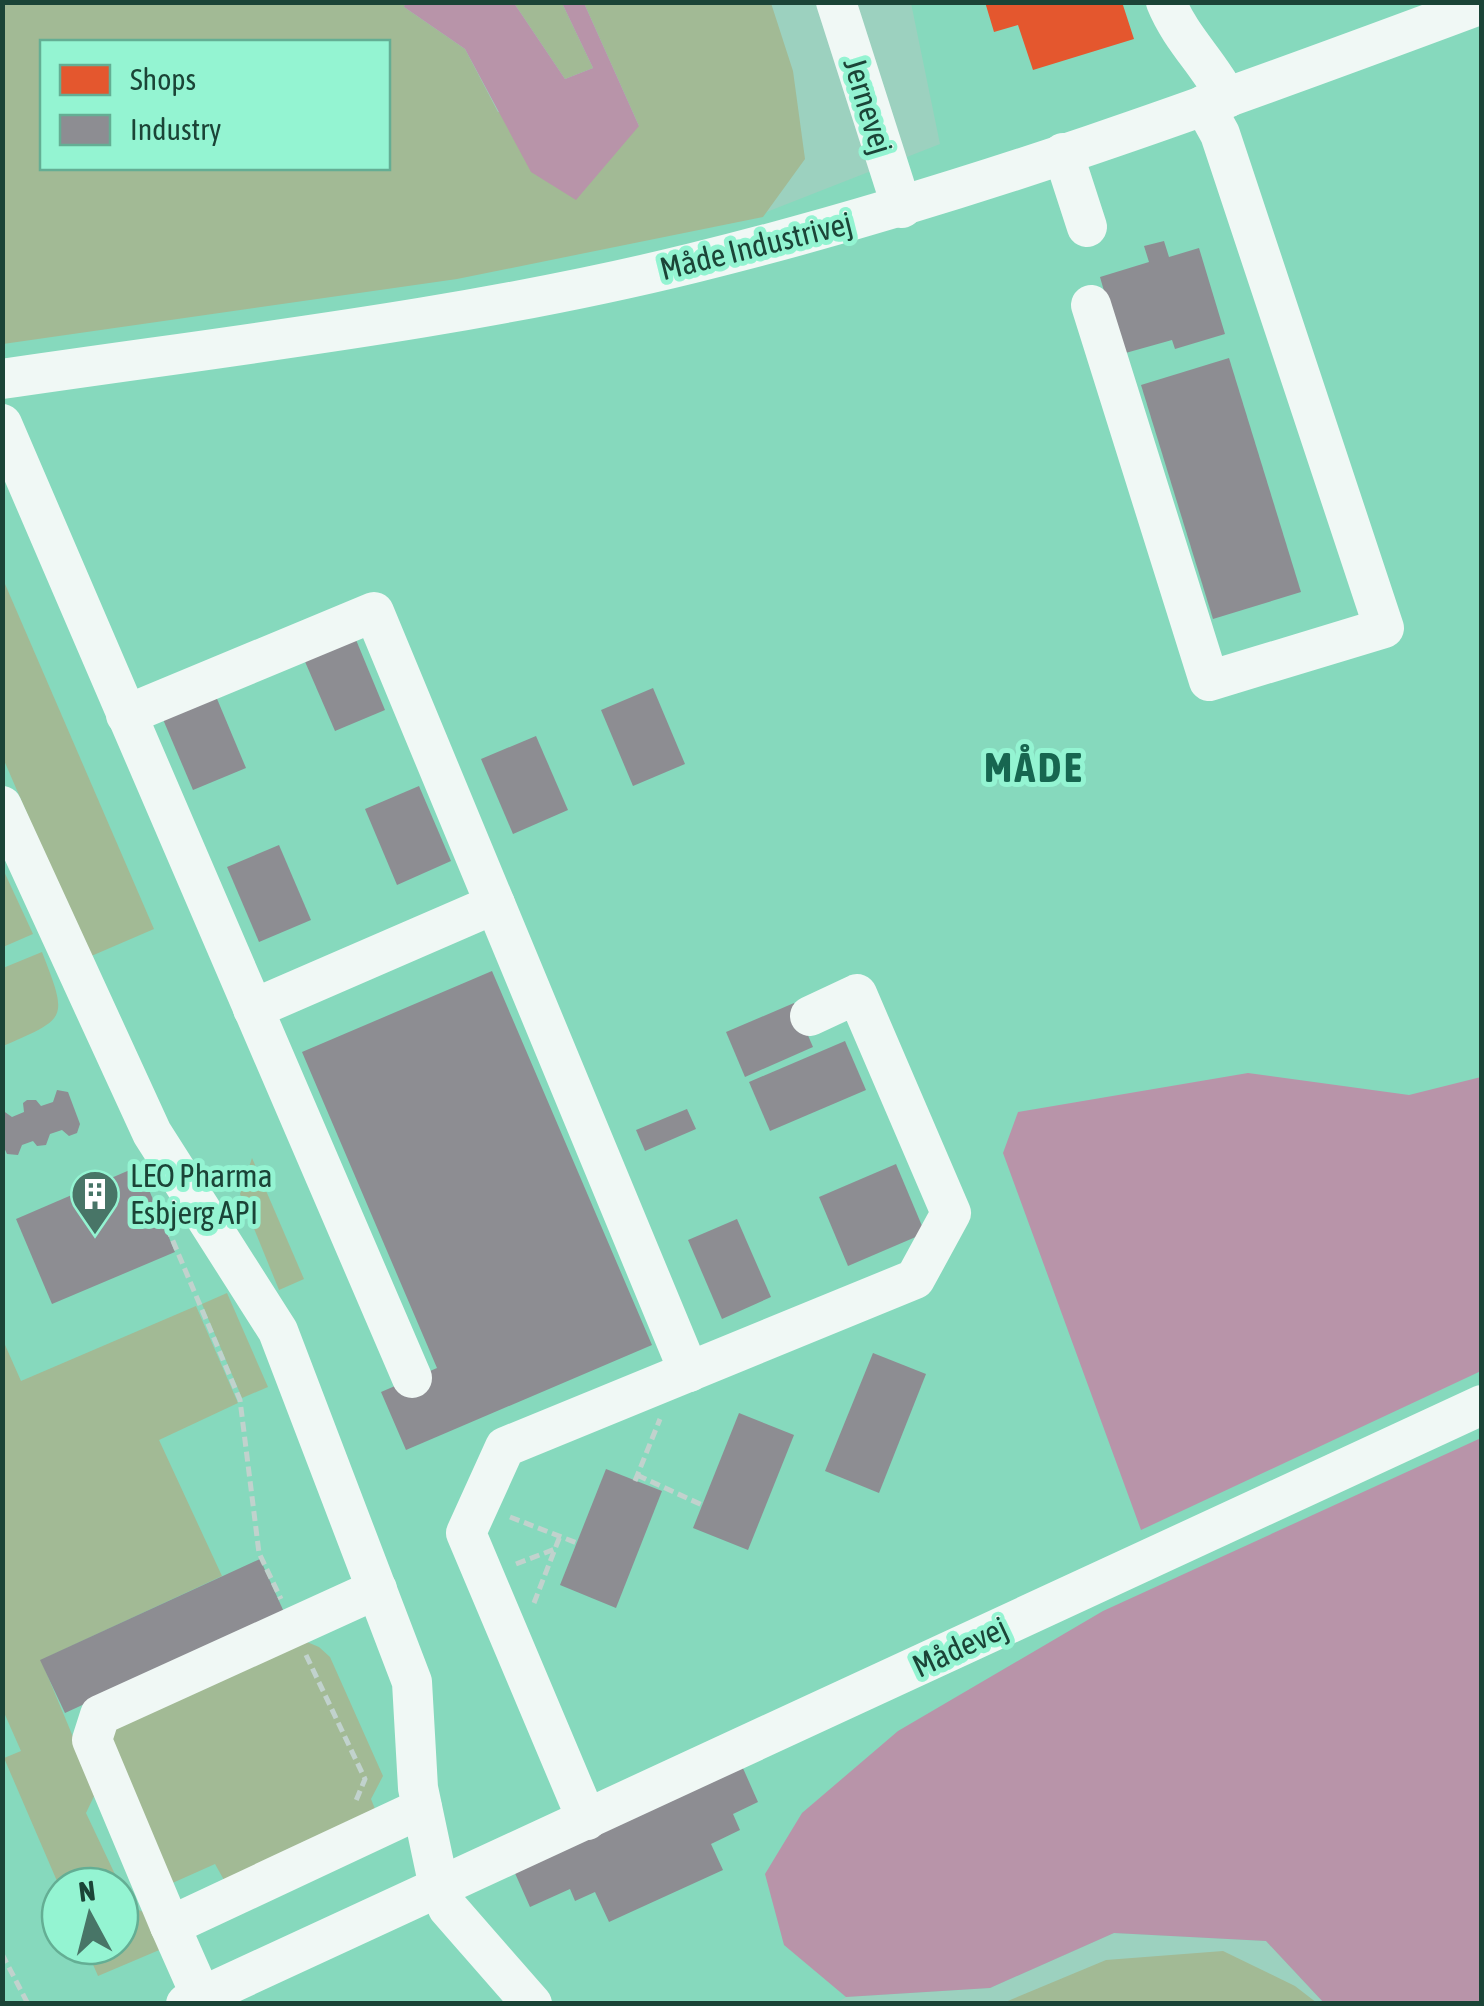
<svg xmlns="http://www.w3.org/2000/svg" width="1484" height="2006" font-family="'Asap Condensed',sans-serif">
<rect width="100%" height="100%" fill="#9cd1bf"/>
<!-- built -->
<path fill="#86d9bd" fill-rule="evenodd" d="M911,3H1481V2003H1324L1266,1941L1114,1933L990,1988L846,1997L837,2003L3,2004V341L754,217L940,144ZM60,1886H120V1946H60Z"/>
<!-- green -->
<g fill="#a2ba95" fill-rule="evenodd">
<path d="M2,3H405L404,7L465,49L498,112L639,126L584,3H771L793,71L805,159L763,217L457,279L3,344ZM42,42H388V168H42Z"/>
<path d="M514,3H562L593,68L565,79Z"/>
<path d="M2,577L154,929L89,957L3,758Z"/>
<path d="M2,867L33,934L3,947H2Z"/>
<path d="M42,952C68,1019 68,1018 3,1046V968Z"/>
<path d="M252,1158L304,1279L279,1290L240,1194Z"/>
<path d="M227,1293L268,1387L242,1398L202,1304Z"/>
<path d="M196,1306L238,1403L159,1440L222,1576L41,1660L96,1792L86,1813L130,1906L150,1915L164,1948L98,1976L85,1946H120V1886L60,1888L4,1758L21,1751L2,1708V1338L21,1381Z"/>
<path d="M307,1642L319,1647L330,1657L383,1776L371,1799L375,1809L224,1880L215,1864L168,1885L112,1738L117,1727Z"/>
<path d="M1223,1951L1295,1986L1317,2003H1003L1106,1960Z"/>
</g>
<!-- water -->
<g fill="#b894a9">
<path d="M405,2L514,3L565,79L593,68L562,3H584L639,126L576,200L531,172L465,49L404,7Z"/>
<path d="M1248,1073L1409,1095L1481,1077V1371L1141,1530L1003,1153L1018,1112Z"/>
<path d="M1481,1438V2003H1324L1266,1941L1114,1933L990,1988L846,1997L784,1945L765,1874L802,1813L898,1731L1103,1611Z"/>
</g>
<!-- shops -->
<path fill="#e4572e" d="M985,2H1122L1134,39L1033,70L1018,25L994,32Z"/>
<!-- industry -->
<g fill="#8d8d92">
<path d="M1164,241L1169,257L1199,248L1225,334L1175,349L1172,340L1122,354L1100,277L1149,262L1144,246Z"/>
<path d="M1229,358L1301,592L1213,619L1141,385Z"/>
<path d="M354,635L385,710L335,731L303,657Z"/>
<path d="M653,688L685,764L633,786L601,710Z"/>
<path d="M215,694L246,768L193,790L162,717Z"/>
<path d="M536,736L568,810L513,834L481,759Z"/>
<path d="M419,786L451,861L397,885L365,809Z"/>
<path d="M279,845L311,920L259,942L227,867Z"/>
<path d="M492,971L652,1345L406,1450L381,1392L437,1368L302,1052Z"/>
<path d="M794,1003L813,1047L745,1077L726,1032Z"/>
<path d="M845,1041L866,1090L770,1131L749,1082Z"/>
<path d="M57,1090L68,1092L80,1124L77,1133L69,1136L62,1130L50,1134L46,1145L37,1146L33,1141L22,1145L18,1155L7,1154L2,1143V1110L12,1117L24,1112L23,1103L27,1100H36L41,1106L53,1102Z"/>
<path d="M687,1109L696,1129L645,1151L636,1130Z"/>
<path d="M896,1164L925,1233L848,1266L819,1197Z"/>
<path d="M139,1166L175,1252L52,1304L16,1219Z"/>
<path d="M737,1219L771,1297L722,1319L688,1240Z"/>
<path d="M873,1353L926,1374L879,1493L825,1471Z"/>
<path d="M739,1413L794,1435L748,1550L693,1528Z"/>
<path d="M606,1469L662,1491L616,1608L560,1585Z"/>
<path d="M260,1559L284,1612L65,1713L40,1660Z"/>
<path d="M742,1766L758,1802L733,1814L740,1830L711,1844L723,1870L609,1922L595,1892L575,1901L570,1889L530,1907L514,1871Z"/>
</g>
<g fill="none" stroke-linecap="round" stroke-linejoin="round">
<!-- path -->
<g stroke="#c1d2cd" stroke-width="5" stroke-dasharray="10 5" stroke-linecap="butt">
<path d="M160,1216L162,1215L240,1400L259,1553L281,1599"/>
<path d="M637,1475L702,1505"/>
<path d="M635,1481L660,1419"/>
<path d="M510,1517L577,1543"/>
<path d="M516,1564L555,1549"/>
<path d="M534,1603L560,1536"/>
<path d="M306,1655L365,1779L355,1803"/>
<path d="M2,1954L28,2004"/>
</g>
<!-- minor -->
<g stroke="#f0f8f5" stroke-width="40">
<path d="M836,2L902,208"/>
<path d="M1166,2C1181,39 1208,62 1227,98"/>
<path d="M1063,153L1087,227"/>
<path d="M1091,305L1209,681L1384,628L1220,134L1204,105"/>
<path d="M2,379C233,345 466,319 693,263C962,197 1222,101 1482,4"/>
<path d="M2,424L412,1378"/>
<path d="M126,715L374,612L689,1372"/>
<path d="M2,806L152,1133L278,1331L412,1682L418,1788L439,1887L448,1908L532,2004"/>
<path d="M253,1009L495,904"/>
<path d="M587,1820L466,1533L505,1447L915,1279L951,1213L857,994L810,1016"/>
<path d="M170,1926L92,1740L100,1715L377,1589"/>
<path d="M201,1996L170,1926L422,1808"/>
<path d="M186,2004L1482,1405"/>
</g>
</g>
<!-- icons -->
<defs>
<g id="building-pin" transform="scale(2.5)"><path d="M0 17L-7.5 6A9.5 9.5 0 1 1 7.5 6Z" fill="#487567" stroke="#94f4d2"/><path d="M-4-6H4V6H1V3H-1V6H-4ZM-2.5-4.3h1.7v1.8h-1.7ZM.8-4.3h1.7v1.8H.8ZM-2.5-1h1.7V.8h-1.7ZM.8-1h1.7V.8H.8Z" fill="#fff"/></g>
</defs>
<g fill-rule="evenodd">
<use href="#building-pin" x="95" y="1194"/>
</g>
<g text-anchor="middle" stroke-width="10" stroke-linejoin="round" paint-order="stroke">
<!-- street labels -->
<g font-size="32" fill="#1b4437" stroke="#94f4d2">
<text transform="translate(868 106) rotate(73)" y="11">Jernevej</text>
<text transform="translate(756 246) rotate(-14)" y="11">Måde Industrivej</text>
<text transform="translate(960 1647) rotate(-25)" y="11">Mådevej</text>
</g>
<!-- poi labels -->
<g font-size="32" fill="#1b4437" stroke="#94f4d2" text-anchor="start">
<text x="130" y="1187">LEO Pharma<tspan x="130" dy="37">Esbjerg API</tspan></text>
</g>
<!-- district labels -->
<g font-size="42" font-weight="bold" letter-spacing="2.5" fill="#176650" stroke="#94f4d2">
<text x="1034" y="782">MÅDE</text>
</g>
</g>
<!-- border -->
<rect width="1484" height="2006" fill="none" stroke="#1b4437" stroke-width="10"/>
<!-- legend -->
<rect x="40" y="40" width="350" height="130" fill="#94f4d2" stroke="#64ae94" stroke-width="2.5"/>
<rect x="60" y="65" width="50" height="30" fill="#e4572e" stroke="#64ae94" stroke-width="2.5"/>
<text x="130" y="90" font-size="30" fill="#1b4437">Shops</text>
<rect x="60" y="115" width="50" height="30" fill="#8d8d92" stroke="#64ae94" stroke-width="2.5"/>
<text x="130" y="140" font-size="30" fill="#1b4437">Industry</text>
<!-- north arrow -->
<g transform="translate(90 1916) rotate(353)"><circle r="48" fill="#94f4d2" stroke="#64ae94" stroke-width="2.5"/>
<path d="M0-8L18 38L0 25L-18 38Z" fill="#487567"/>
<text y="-15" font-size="28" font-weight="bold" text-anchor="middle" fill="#1b4437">N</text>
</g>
</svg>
